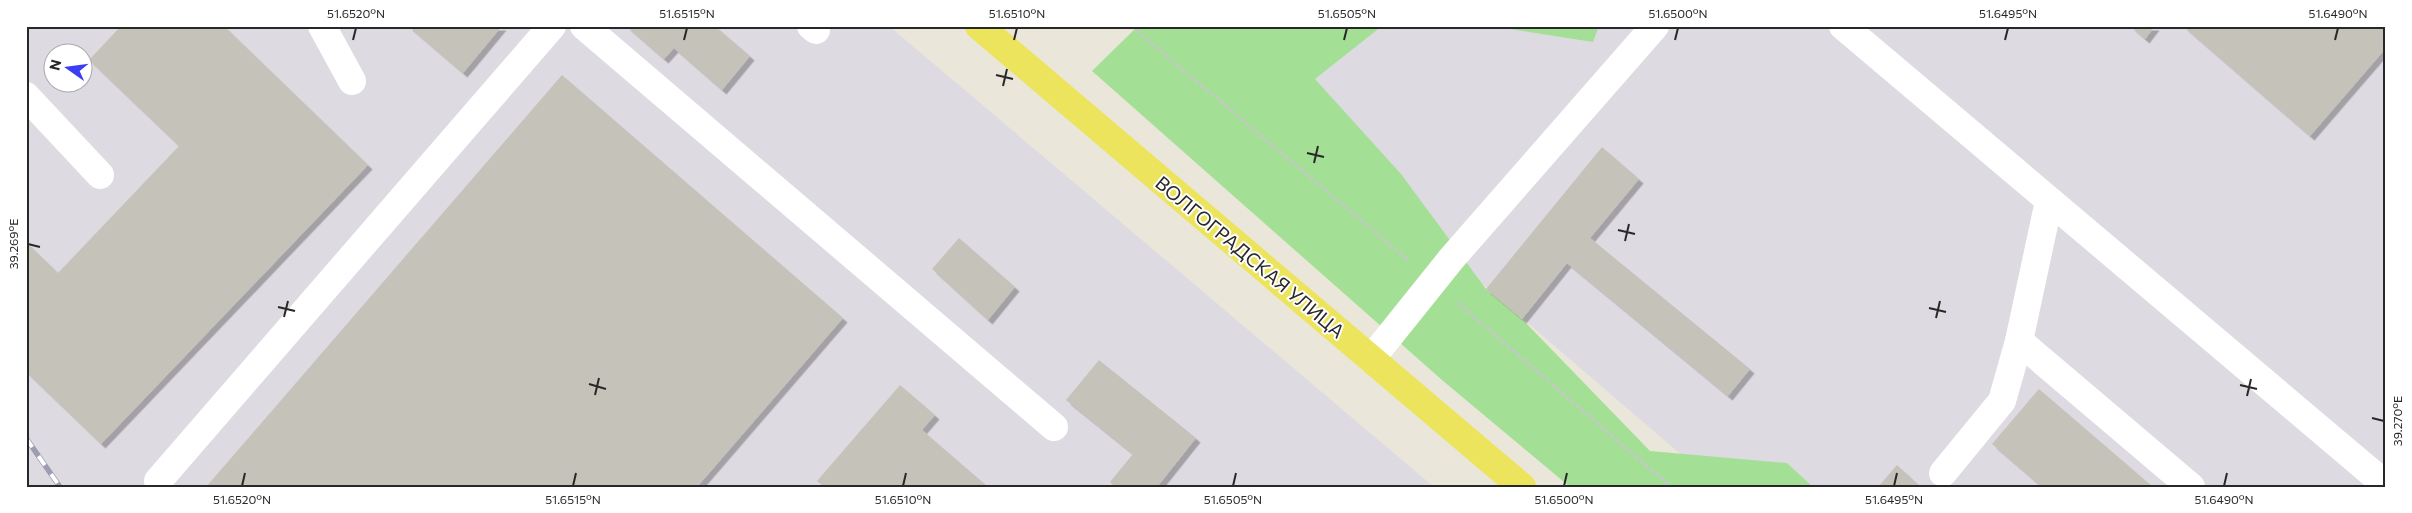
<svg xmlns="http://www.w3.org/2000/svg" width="2412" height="513" font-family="Commissioner,sans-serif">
<defs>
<filter id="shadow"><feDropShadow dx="4.5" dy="4.5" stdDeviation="0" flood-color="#0004"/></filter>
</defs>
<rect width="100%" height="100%" fill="#eae6d9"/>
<!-- industrial -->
<g fill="#dedae2" fill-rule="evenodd">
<path d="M26,26H889L1434,487H26ZM52,52H82V82H52Z"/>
<path d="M1172,26H2386V487H1719L1452,258Z"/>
</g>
<!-- green -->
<g fill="#a3e096">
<path d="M1138,26H1382L1315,79L1401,174L1486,289L1522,319L1650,451L1787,463L1813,487H1570L1442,380L1092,71Z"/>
<path d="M1491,26H1599L1593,42Z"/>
</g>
<!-- building -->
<g fill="#c5c2b9" filter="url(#shadow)">
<path d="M121,26H224L368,165L101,444L26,372V242L58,273L179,146L89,60Z"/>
<path d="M408,26H502L463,73Z"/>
<path d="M626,26H715L750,56L722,90L674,48L664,59Z"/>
<path d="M2130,26H2155L2145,39Z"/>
<path d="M2183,26H2386V48L2310,136Z"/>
<path d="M562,75L843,318L697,487H206Z"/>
<path d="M1602,147L1639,179L1590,238L1750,369L1728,396L1567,263L1522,319L1486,289Z"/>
<path d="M959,238L1015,287L988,320L932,269Z"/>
<path d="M1099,360L1196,438L1157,487H1115L1110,482L1133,454L1066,400Z"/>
<path d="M900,385L935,415L922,430L988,487H824L817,481Z"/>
<path d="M2039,389L2153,487H2042L1992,444Z"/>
<path d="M1897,465L1921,487H1878Z"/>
</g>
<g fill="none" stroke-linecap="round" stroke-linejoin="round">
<!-- path -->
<g stroke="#c7c7c7" stroke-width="3" stroke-dasharray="4 2.5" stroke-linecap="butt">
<path d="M1131,26L1408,260"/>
<path d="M1458,303L1671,487"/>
</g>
<!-- minor -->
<g stroke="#fff" stroke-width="28">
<path d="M322,26L352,81"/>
<path d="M584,26L1054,427"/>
<path d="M811,26L816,30"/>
<path d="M1843,26L2386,485"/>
<path d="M26,96L100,175"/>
<path d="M2049,201L2019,341L2191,487"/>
<path d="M1371,359L1452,258L1655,26"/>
<path d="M1943,473L2002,401L2019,341"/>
<path d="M158,481L552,26"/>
</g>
<!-- major -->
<path stroke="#ece45c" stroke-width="28" d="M979,26L1522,487"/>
<!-- rail casing -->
<g stroke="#9d9db2" stroke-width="5.5">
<path id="rail" d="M26,438L60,487"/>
</g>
<!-- rail -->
<use href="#rail" stroke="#fff" stroke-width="4" stroke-dasharray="11" stroke-linecap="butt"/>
</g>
<!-- ticks -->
<path fill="none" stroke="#282828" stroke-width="2" d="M353,40L356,28M684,40L687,28M1014,40L1017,28M1344,40L1347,28M1675,40L1678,28M2005,40L2008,28M2335,40L2338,28M996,75L1013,79M1003,86L1007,69M1307,153L1324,157M1314,163L1318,146M1618,230L1635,234M1625,241L1629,224M28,244L40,247M278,307L295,311M1929,308L1946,312M284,317L288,301M1936,318L1940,301M589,384L606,389M2240,385L2257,389M595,395L599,378M2247,396L2251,379M2372,418L2384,421M242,486L245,473M573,486L576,473M903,486L906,473M1233,486L1236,473M1564,486L1567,473M1894,486L1897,473M2224,486L2227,473"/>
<g text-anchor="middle" stroke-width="4" stroke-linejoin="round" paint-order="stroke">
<!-- street labels -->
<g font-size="19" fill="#282828" stroke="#fff">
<text transform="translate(1250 257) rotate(40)" y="7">ВОЛГОГРАДСКАЯ УЛИЦА</text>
</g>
</g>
<!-- border -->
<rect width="2412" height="513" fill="none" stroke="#ffffff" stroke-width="55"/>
<!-- north arrow -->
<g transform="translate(68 68) rotate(284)"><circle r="24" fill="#ffffff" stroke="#a9a9a9"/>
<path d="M0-4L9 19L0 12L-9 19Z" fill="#3c3ef5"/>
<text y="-8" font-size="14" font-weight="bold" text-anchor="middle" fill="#282828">N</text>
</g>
<rect x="28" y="28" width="2356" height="458" fill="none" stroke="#282828" stroke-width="2"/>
<g font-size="12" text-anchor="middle" fill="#282828">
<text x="356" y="18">51.6520°N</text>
<text x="687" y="18">51.6515°N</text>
<text x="1017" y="18">51.6510°N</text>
<text x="1347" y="18">51.6505°N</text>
<text x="1678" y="18">51.6500°N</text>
<text x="2008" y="18">51.6495°N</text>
<text x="2338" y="18">51.6490°N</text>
<text transform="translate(14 244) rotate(-90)" y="4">39.269°E</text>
<text transform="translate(2398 421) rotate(-90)" y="4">39.270°E</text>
<text x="242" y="504">51.6520°N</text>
<text x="573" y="504">51.6515°N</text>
<text x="903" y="504">51.6510°N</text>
<text x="1233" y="504">51.6505°N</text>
<text x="1564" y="504">51.6500°N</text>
<text x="1894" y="504">51.6495°N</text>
<text x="2224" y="504">51.6490°N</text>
</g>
</svg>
